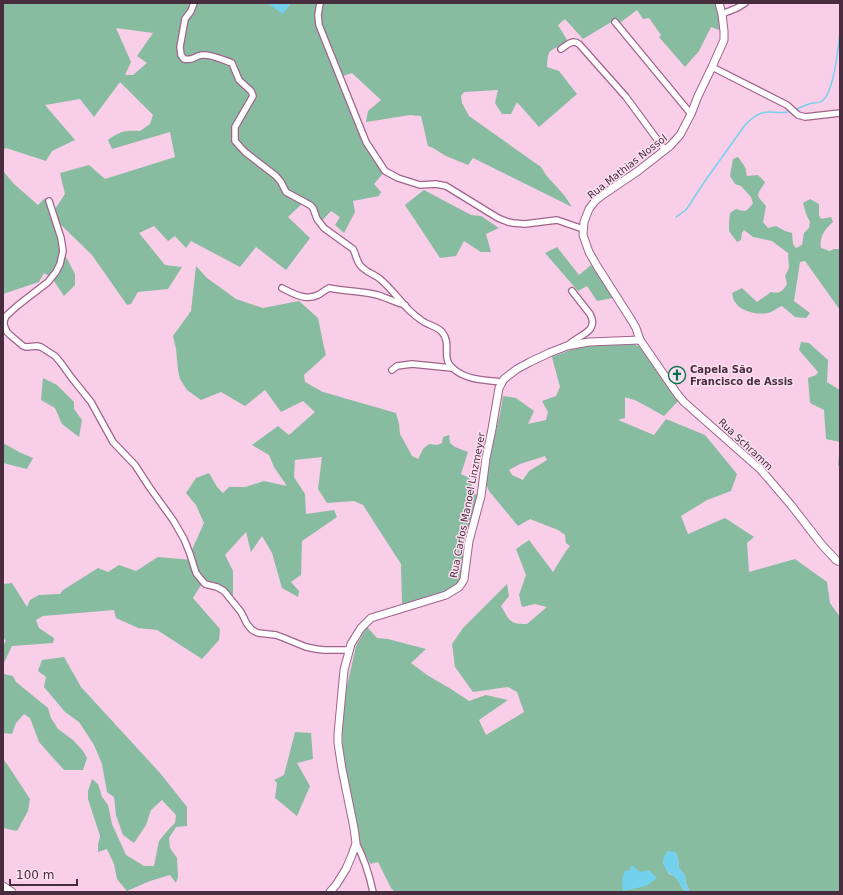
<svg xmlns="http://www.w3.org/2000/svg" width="843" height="895" font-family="'DejaVu Sans',sans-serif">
<rect width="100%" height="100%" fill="#f8cee8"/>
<!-- green -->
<g fill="#88bca0" fill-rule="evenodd">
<path d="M3,3H717L722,31L711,27L699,51L685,67L659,37L661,35L649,18L643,19L637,10L617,25L613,21L583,39L565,19L558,25L569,43L562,48L560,46C547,51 548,53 547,67L559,71L577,94L539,127L517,102L511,114H502L495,103L498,90L464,92L461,96L462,103L469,116L541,167L546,175L564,195L572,207L473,158L468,165L446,156L433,148L428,146L421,116L410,115L366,122L368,111L381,100L352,73L340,77L366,142L385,171L374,184L381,192L379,196L353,201L355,212L344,233L335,225L340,217L331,211L320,223L313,208L304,202L288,217L310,238L286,270L256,247L240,267L191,241L186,248L175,236L168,241L154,226L139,233L165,265L182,267L168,289L138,292L131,304L127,305L92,255L55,219L63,251L75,274V285L64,296L52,278L44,273L39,282L3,294V171L14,184L38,205L45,198L53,212L65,194L60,173L89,165L105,179L175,157L170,132L112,149L108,140C120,131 125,130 140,131L150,124L153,115L120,82L94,117L80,99L45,105L75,140L52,151L46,161L6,148L3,150ZM116,28L153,33L137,56L147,63L133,75H125L131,62Z"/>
<path d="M738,157L745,167L747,176L758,175L765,182C763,187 759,190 758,195L759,198L766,206L763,222L768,228L776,226L785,231L792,233L793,244L796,248L802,245L804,233L809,228L810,222L806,214L803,203L810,199L819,204V215L821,219L831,217L833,222C825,229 819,237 821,248L830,251L834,249H840V310L805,261L800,262L794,301L810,313L806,318L795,317L782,306C777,308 773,312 768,313C758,315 741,312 735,302C733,300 733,296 732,293L742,288L757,302L771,292C780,294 782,292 787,284L785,276L789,268L788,253L772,241L753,237L744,230L742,233L741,240L737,242L729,231V223L730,213L736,209C745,212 747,212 753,203L751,197L741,186L735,184L730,176L733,159Z"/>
<path d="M424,190L471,215L481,216L499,228L486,234L491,252H481L464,241L456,256L440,258L405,205Z"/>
<path d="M557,247L579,275L591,265L613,298L597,301L587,286L578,291L545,253Z"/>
<path d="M196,266L207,278L236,299L263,308L299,301L318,318L324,347L326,355L304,375L305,382L323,392L396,413L399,424L400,434L412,456L418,459L423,449L429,444L437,445L442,443L443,437L449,435L450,443L455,447L468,452L461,474L469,478L475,494L480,495L463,578L451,591L432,597L402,604L401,564L363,505L354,501L327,503L318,489L322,457L295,460L294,477L305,494L306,514L334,510L337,517L302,541L301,575L291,582L299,591L298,597L282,588L272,553L262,536L251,552L246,532L225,555L233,571V601L224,591L203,582L193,598L220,629L219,640L202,659L157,630L138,628L116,618L114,610L43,616L36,620L39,628L54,638L53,643L12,646L3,665V645L6,641L3,637V584L12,583L27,607L30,600L39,595L60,594L63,590L98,568L108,572L119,565L136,571L158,557L192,560L190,554L204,523L196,505L186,493L196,478L209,473L217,487L223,493L229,487H245L264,481L287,486L274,467L269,455L252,445L278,426L289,435L315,412L303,401L281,412L265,390L245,406L221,392L201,400L187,390L180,379L178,370L176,349L173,336L191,311Z"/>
<path d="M801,342L809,343L828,360L827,382L840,390V468L838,465L840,442L826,439L824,410L810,403L808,378L816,375L818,372L799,350Z"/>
<path d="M631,343L640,347L645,352L679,400L664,416L637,401L625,397V418L618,420L654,435L666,419L705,435L737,474L731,491L707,500L681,516L688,534L725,518L754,537L747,543L749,572L795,559L827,582L830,603L840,617V892H690L686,883L685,875L679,868L678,858L675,852L663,862L669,874L675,876L685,892H395L391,888L378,862L370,864L360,843L343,765L342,708L356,646L367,627L377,638L388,639L426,649L411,663L427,675L451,689L469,701L486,695L508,700L479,720L486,735L524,712L517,692L508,687L473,692L455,667L452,644L463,628L507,584L509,596L501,606C510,621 509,624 527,624L547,607L535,604L522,607L519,595L526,575L516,549L529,540L553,572L566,551L570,546L566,543L565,535L558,530L530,519L518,526L489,491L484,479L500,414L503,396L516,398L534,411L528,424L546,420L548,412L542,401L556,396L560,387L552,357L579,347ZM545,456L547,460L529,471L523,480L512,475L509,470L520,464Z"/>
<path d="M43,378L57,385L74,402V409L82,420L79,437L62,424L55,408L41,400Z"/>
<path d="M3,443L21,453L33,458L27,469L3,463Z"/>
<path d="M64,657L81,687L160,773L187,807V826L176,827L169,838L170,848L177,858L178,877L176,883L170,875L150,881L127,891L117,879L114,864L107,849L98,852V845L100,836L88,799V791L92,779L98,784L102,797L108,805L112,824L126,855L144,866H154L159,841L168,830L175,823L176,815L162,800L151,810L146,825L134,843L123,835L116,815L114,797L107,792L102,764L94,745L79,722L65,712L44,687L46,677L38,671L42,660Z"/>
<path d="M3,665L4,674L13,676L16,682L48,708L51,718L58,729L73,740L83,751L87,758L83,770H64L39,742L30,718L24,714L16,723L12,734L3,733Z"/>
<path d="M295,732L311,733L313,759L297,763L310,786L297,816L275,798L277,783L274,780L284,775Z"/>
<path d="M3,759L7,764L30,799L28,811L17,831L3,828Z"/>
</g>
<!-- water -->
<g fill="#74d1ee">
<path d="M267,3H291L283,14Z"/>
<path d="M668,851L675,852L678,858L679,868L685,875L686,883L690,892H685C682,887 678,880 674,876C672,875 670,874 669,873C662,866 661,857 668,851Z"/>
<path d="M630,866H633L640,872L649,870L657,878L646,886L623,891L622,879L625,871L631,870Z"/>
</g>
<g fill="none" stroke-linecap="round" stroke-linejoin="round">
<!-- stream -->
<g stroke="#74d1ee" stroke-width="1.5">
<path d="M795,110C801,107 807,104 813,103C816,103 819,103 822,101C834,93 838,48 840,33"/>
<path d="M676,217L686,210L705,181L745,125C753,117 760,111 772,112C781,112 782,114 791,111"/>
</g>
<!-- minor casing -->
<g stroke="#a1638d" stroke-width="8">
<g id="minor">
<path d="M194,3L191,11L185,19L180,47L181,55L184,59C195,61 193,56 202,55C212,54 223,60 232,63L239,80L251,91L253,96L235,127V141L245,152L276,176L281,182L286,192L310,205L313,208L317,219L324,228L353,249C356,254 356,260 360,265C365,272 374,274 380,279C391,288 399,300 409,310C413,314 417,317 421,320C427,325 437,326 442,332C453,345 439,359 455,370C467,380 486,380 501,382"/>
<path d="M320,3L318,15L319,25L366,142L385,171L398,178L420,185L436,184L446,186L498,218L508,222L513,223L525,224L557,220L583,229"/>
<path d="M722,14L737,8L745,3"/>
<path d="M615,22L691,114"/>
<path d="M561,49C567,45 572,39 579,44L626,97L665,150"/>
<path d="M712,67L787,105L798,115L805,117L840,113"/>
<path d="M49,201L61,238L63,251L60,264L56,272L48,282L17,306L6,316L4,321V325L7,332L10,335L23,346L26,347L37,346L41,347L55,356L61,363L71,377L91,402L113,442L135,465L150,488L173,520L184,539L190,554L196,573L200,578L205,584L217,587L224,591L241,612L247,624L252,630L258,633L276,635L284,638L306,647L316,649L324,650H349"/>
<path d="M282,288C294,294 305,301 318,295C322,293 325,290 329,288C344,291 359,291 373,294C384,296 394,302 405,305"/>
<path d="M567,346C571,343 574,340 578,338C588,332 597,327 590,314L572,291"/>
<path d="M392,370L397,366L412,364L452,368"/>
<path d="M356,843C365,860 369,873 373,892"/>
</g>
</g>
<!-- tertiary casing -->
<g stroke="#a1638d" stroke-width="9">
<g id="tertiary">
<path d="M719,3L722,14L724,31V40L712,67L698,96L691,114L680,135L670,146L638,171L601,196L595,201L589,209L584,222L583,235L589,252L597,266L632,321L636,328L640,340L678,395L684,402L761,470L791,505L822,545L836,560L840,562"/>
<path d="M3,886L12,892"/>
<path d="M330,892L336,885L346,869L352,855L356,843L354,828L342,769L338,743V734L344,670L351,644L361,628L371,618L446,595L459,587L462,583L464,579L469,541L481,496L486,458L492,429L499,388L504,379L517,369L530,362L549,353L567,346L589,342L640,340"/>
</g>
</g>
<!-- minor -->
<use href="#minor" stroke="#fff" stroke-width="5.5"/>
<!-- tertiary -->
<use href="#tertiary" stroke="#fff" stroke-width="7"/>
</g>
<!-- icons -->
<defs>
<g id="church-ring" transform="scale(0.9)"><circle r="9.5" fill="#fce0f1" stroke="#037149" stroke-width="1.5"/><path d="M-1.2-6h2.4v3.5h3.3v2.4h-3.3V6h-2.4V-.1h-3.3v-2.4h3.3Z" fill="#037149"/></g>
</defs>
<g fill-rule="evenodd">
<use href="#church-ring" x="677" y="375"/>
</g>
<g text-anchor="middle" stroke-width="3" stroke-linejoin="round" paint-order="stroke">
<!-- street labels -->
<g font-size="10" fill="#482d3f" stroke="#fce0f1">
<text transform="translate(627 166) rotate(-38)" y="4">Rua Mathias Nossol</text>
<text transform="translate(746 444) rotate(43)" y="4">Rua Schramm</text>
<text transform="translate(467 505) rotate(-79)" y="4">Rua Carlos Manoel Linzmeyer</text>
</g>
<!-- poi labels -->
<g font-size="10" font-weight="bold" fill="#482d3f" stroke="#fce0f1" text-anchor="start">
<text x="690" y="373">Capela São<tspan x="690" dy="12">Francisco de Assis</tspan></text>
</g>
</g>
<!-- border -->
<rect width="843" height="895" fill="none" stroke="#482d3f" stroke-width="8"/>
<!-- scale -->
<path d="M10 879v6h67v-6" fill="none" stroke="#482d3f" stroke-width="2"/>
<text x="16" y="879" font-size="12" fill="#482d3f" stroke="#fce0f1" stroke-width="3" paint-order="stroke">100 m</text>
</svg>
